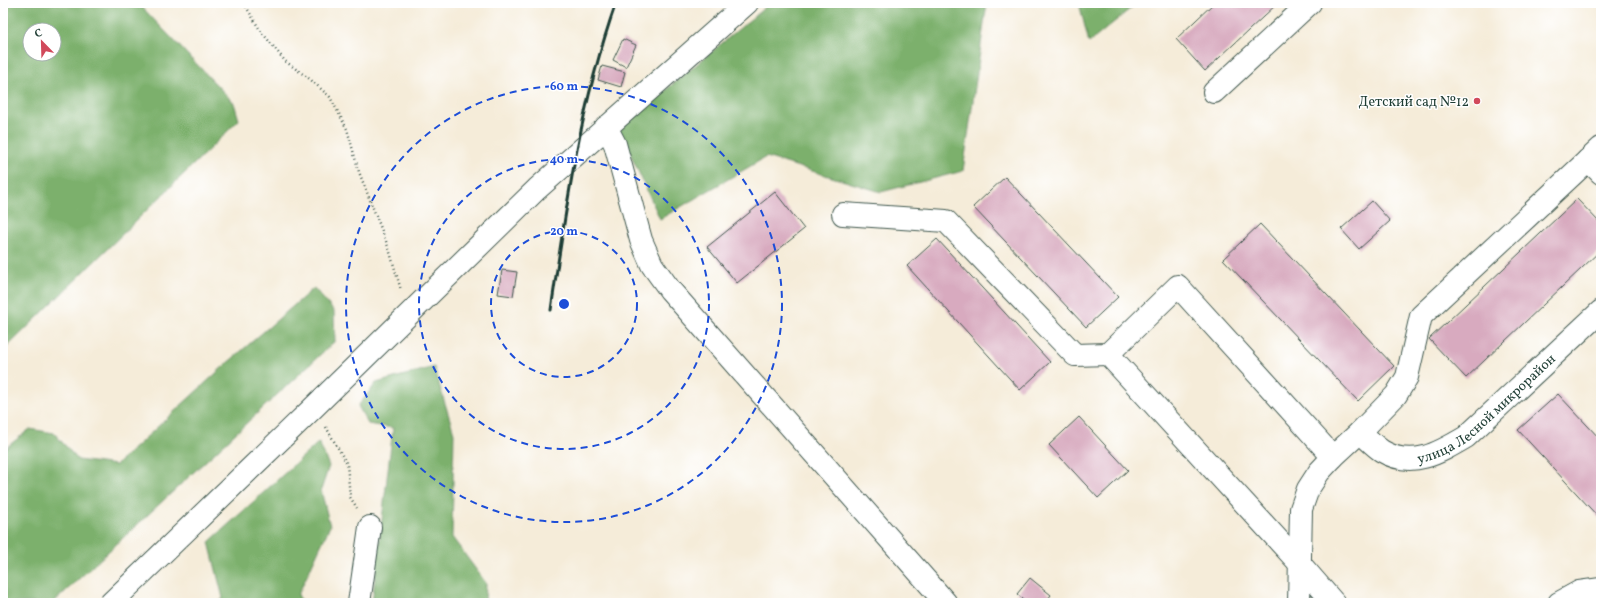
<svg xmlns="http://www.w3.org/2000/svg" width="1604" height="606" font-family="Vollkorn,serif">
<rect width="100%" height="100%" fill="#fff"/>
<filter id="ink" filterUnits="userSpaceOnUse"><feTurbulence type="fractalNoise" baseFrequency=".025" numOctaves="2"/><feDisplacementMap in="SourceGraphic" scale="8" xChannelSelector="R" yChannelSelector="G"/><feConvolveMatrix kernelMatrix="1 2 1 2 8 2 1 2 1" color-interpolation-filters="sRGB"/></filter>
<filter id="wash" filterUnits="userSpaceOnUse"><feTurbulence type="fractalNoise" baseFrequency=".012" numOctaves="4" result="noise"/><feDisplacementMap in="SourceGraphic" scale="16" xChannelSelector="R" yChannelSelector="G"/><feGaussianBlur stdDeviation="0.9" result="paint"/><feColorMatrix in="noise" values="0 0 0 0 0 0 0 0 0 0 0 0 0 0 0 0 0 1.4 0 .05"/><feComposite in="paint" operator="in"/></filter>
<g filter="url(#wash)">
<rect width="100%" height="100%" fill="#f5ecd9"/>
<!-- forest -->
<g fill="#7bb06c" stroke="#4d7650" fill-rule="evenodd">
<path d="M3,3H138L234,103L239,120L3,351ZM30,30H54V54H30Z"/>
<path d="M770,3H987L963,171L881,192L766,157L660,219L619,129Z"/>
<path d="M1079,3H1137L1089,43Z"/>
<path d="M314,288L334,311L335,341L53,603H3V450L30,429L54,433L78,460L116,465L225,365Z"/>
<path d="M434,367L454,433L452,537L486,583L485,603H372L393,428L368,424L358,406L376,383Z"/>
<path d="M319,442L329,466L321,490L330,526L298,595L303,603H219L223,598L209,542Z"/>
</g>
<g id="blocks">
<!-- building -->
<g fill="#d8aabf">
<path d="M1214,3H1278L1205,71L1176,39Z"/>
<path d="M623,39L636,45L626,67L613,60Z"/>
<path d="M602,66L625,72L621,87L598,80Z"/>
<path d="M1005,177L1118,297L1086,327L973,207Z"/>
<path d="M775,192L804,229L737,283L707,247Z"/>
<path d="M1577,199L1601,224V250L1466,378L1429,339Z"/>
<path d="M1372,201L1390,221L1359,249L1341,229Z"/>
<path d="M1260,224L1394,366L1358,401L1223,259Z"/>
<path d="M937,239L1050,362L1020,390L907,266Z"/>
<path d="M502,270L517,272L513,296L498,294Z"/>
<path d="M1558,394L1601,440V520L1518,430Z"/>
<path d="M1079,417L1128,470L1098,498L1049,445Z"/>
<path d="M1030,578L1051,595L1045,603H1028L1017,594Z"/>
</g>
</g>
</g>
<g filter="url(#ink)">
<use href="#blocks" fill-opacity="0" stroke="#3f574d" stroke-width="1"/>
<g fill="none" stroke-linecap="round" stroke-linejoin="round">
<!-- minor casing -->
<g stroke="#3f574d" stroke-width="24">
<g id="minor">
<path d="M1214,92L1310,3"/>
<path d="M606,127L615,144L641,240L652,265L670,290L946,603"/>
<path d="M1588,160L1601,173"/>
<path d="M843,214L946,221L1075,355L1108,354L1178,286L1333,457"/>
<path d="M1108,354L1301,565L1334,603"/>
<path id="s1" d="M1360,432C1367,438 1374,446 1382,451C1412,469 1439,453 1466,437L1601,311"/>
<path d="M111,603L312,409L537,189L747,3"/>
<path d="M359,603L370,527"/>
<path d="M1299,603L1301,509L1308,489L1319,472L1333,457L1360,432L1396,395L1407,377L1421,316L1601,148"/>
<path d="M1559,603L1579,592L1601,589"/>
</g>
</g>
<!-- path -->
<g stroke="#3f574d" stroke-width="2.5" stroke-dasharray="1 3" stroke-linecap="butt">
<path d="M244,3L260,30L285,61L311,80L330,97L347,129L359,172L389,249L401,290"/>
<path d="M326,427L347,464L350,497L357,508"/>
</g>
<!-- minor -->
<use href="#minor" stroke="#fff" stroke-width="22"/>
<!-- rail -->
<path stroke="#1f3d34" stroke-width="3" d="M551,310C566,206 581,102 616,3"/>
</g>
</g>
<!-- distance rings -->
<g fill="none" stroke="#1d4ed8" stroke-width="2" stroke-dasharray="7 5">
<circle cx="564" cy="304" r="73"/>
<circle cx="564" cy="304" r="145"/>
<circle cx="564" cy="304" r="218"/>
</g>
<!-- markers -->
<circle fill="#d1495b" stroke="#fff" stroke-width="1.5" cx="1477" cy="101" r="4"/>
<g text-anchor="middle" stroke-width="3" stroke-linejoin="round" paint-order="stroke">
<!-- poi labels -->
<g font-size="14" fill="#1f3d34" stroke="#fff" text-anchor="end">
<text x="1469" y="106">Детский сад №12</text>
</g>
<!-- street labels -->
<g font-size="14" fill="#1f3d34" stroke="#fff">
<text dy="5" stroke="none"><textPath href="#s1" startOffset="152">улица Лесной микрорайон</textPath></text>
</g>
</g>
<circle cx="564" cy="304" r="6" fill="#1d4ed8" stroke="#fff" stroke-width="2"/>
<g font-size="12" text-anchor="middle" font-weight="bold" fill="#1d4ed8" stroke="#fff" stroke-width="3" stroke-linejoin="round" paint-order="stroke">
<text x="564" y="90">60 m</text>
<text x="564" y="163">40 m</text>
<text x="564" y="235">20 m</text>
</g>
<!-- margin -->
<rect width="1604" height="606" fill="none" stroke="#fff" stroke-width="16"/>
<!-- north arrow -->
<g transform="translate(42 42) rotate(337)"><circle r="19" fill="#ffffff" stroke="#a5b1ae"/>
<path d="M0-3L7 15L0 10L-7 15Z" fill="#d1495b"/>
<text y="-6" font-size="11" font-weight="bold" text-anchor="middle" fill="#1f3d34">С</text>
</g>
</svg>
